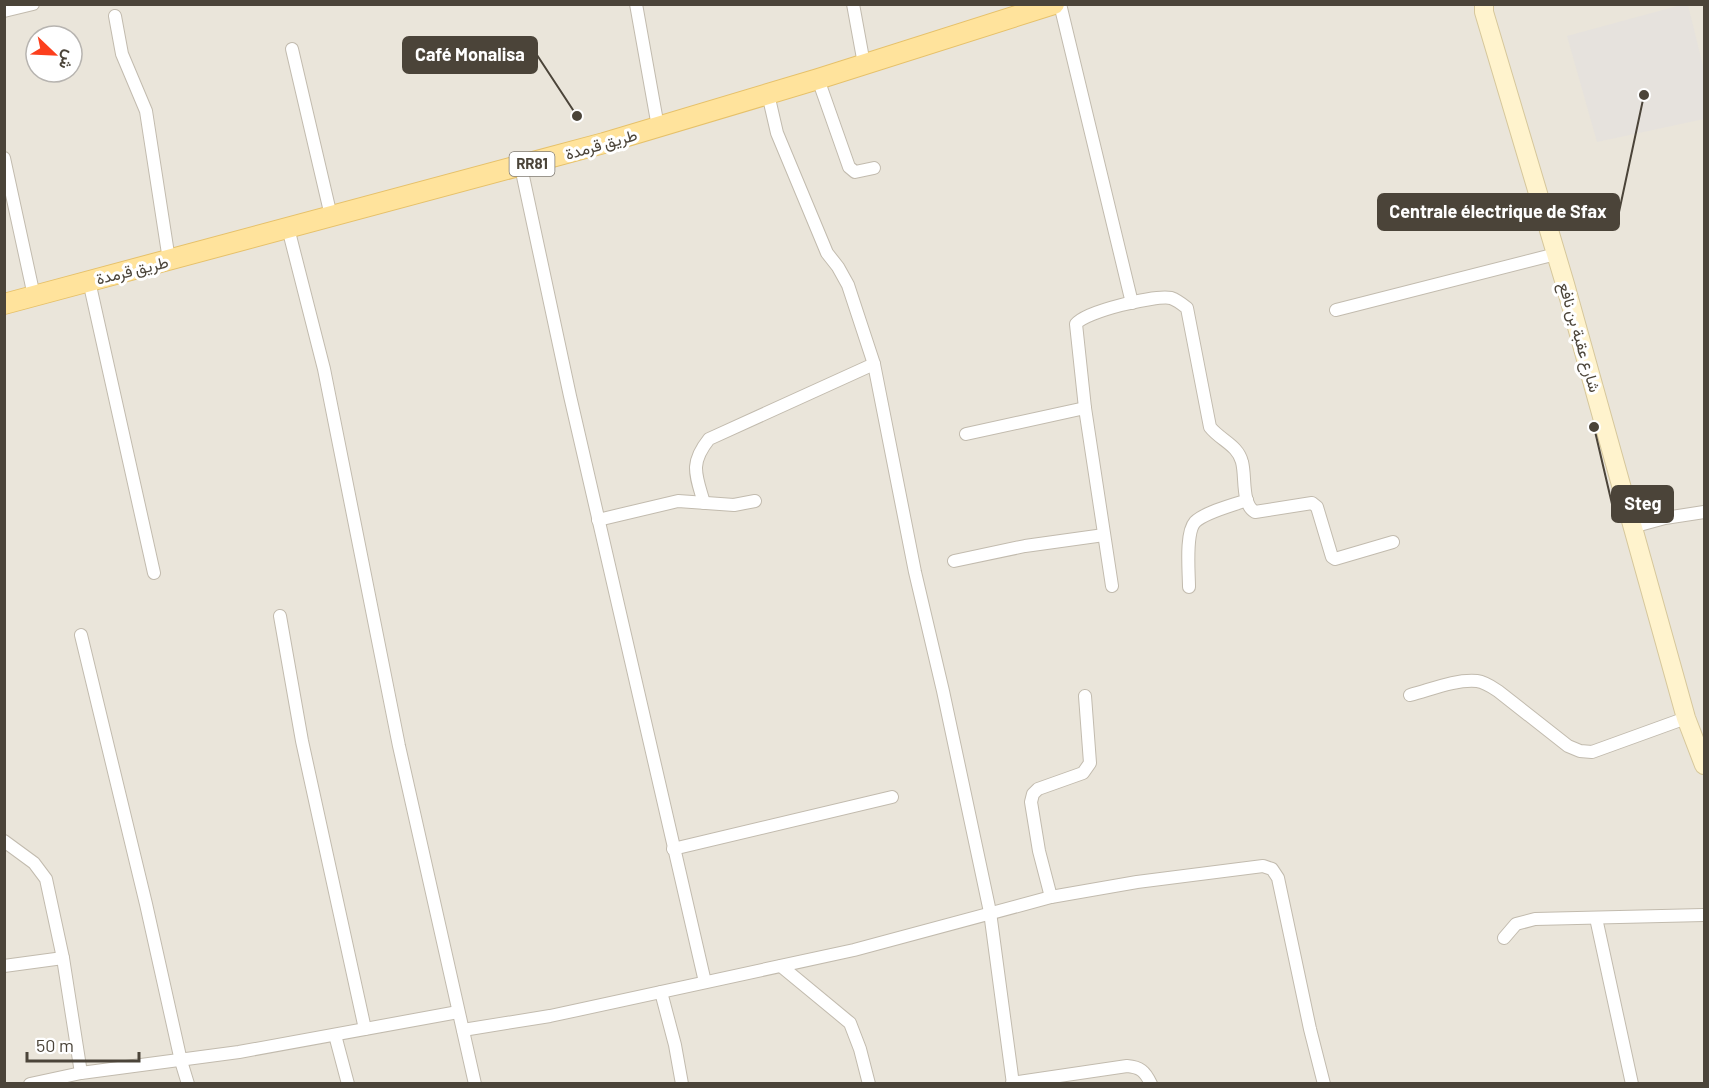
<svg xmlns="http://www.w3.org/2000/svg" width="1709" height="1088" font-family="Barlow,Vazirmatn,sans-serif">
<rect width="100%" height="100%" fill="#f6f3ec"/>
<!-- residential -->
<path fill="#eae5da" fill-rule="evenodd" d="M5,5H1704V1083H5ZM36,36H72V72H36Z"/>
<!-- industrial -->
<path fill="#e6e2dd" d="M1681,5H1688L1704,70V119L1597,142L1567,36Z"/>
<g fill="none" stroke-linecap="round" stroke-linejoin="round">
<!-- street casing -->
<g stroke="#c2bbae" stroke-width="14">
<g id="street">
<path d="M636,4L658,127"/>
<path d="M853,4L864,64"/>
<path d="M1060,4L1132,303"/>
<path d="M4,11L33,4"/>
<path d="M115,16L122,54L146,111L169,260"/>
<path d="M292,49L331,216"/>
<path d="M818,79L849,167L855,172L874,168"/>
<path d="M768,94L777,133L827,253L838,267L848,285L874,364L915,572L943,691L990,912L1013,1084"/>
<path d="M4,158L34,296"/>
<path d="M521,167L570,396L705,982"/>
<path d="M288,228L324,369L399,746L475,1084"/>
<path d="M89,281L154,573"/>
<path d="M1336,310L1556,254"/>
<path d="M966,434L1085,408"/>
<path d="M704,503C696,475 689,464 709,439L874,364"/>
<path d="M598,520L678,501L734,505L755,501"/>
<path d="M1632,527L1665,518L1704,512"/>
<path d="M954,561L1025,546L1104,535"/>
<path d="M1112,586L1085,408L1076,324C1086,311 1155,295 1171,298C1177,300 1182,304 1187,308L1210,427C1220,440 1238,445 1242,462C1246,476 1241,504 1255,512L1312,503L1317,507L1332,557L1335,559L1393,542"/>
<path d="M1189,587C1189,572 1185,533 1195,522C1205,512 1234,505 1247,500"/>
<path d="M280,616L302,741L365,1029"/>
<path d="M81,635L146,904L181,1061L188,1084"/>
<path d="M1410,695C1430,690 1455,679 1477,681C1485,682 1492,687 1498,691L1568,746L1580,751L1592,752L1686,718"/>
<path d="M4,841L34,863L46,879L63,958L81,1073"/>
<path d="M673,849L892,797"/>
<path d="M1051,897L1039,851L1031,802L1033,794L1038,789L1083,773L1090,763L1085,696"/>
<path d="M1596,918L1632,1084"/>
<path d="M1504,938L1516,924L1535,919L1704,915"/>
<path d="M4,966L63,958"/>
<path d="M781,966L850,1023L860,1049L869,1084"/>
<path d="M661,992L675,1045L682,1084"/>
<path d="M463,1030L550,1016L854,950L1051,897L1137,882L1263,866L1272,869L1278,878L1310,1029L1324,1084"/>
<path d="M335,1035L348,1084"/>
<path d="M1012,1083L1127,1066C1140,1067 1145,1071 1151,1084"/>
<path d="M30,1084L81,1073L239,1052L458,1012"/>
</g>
</g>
<!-- secondary casing -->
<g stroke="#d6c79b" stroke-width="20">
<path id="secondary" d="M1484,4V12L1565,284L1686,718L1704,765"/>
</g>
<!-- primary casing -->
<g stroke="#e6c16a" stroke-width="22">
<path id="primary" d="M4,304L604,143L818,79L1054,4"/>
</g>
<!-- street -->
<use href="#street" stroke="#fff" stroke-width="12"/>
<!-- secondary -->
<use href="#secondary" stroke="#fff3cd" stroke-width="18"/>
<!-- primary -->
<use href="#primary" stroke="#ffe39c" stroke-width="20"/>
</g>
<g text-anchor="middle" stroke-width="6" stroke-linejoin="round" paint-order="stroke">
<!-- shield labels -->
<rect fill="#fff" stroke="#817c74" stroke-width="1.5" x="509.5" y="152" width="45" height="24" rx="4.5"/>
<g font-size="15" font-weight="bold" fill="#4b4439">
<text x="532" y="169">RR81</text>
</g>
<!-- street labels -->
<g font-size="16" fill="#4b4439" stroke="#fff">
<text transform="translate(601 144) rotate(-16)" y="6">طريق قرمدة</text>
<text transform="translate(132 270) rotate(-14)" y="6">طريق قرمدة</text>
<text transform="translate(1580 337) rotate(74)" y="6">شارع عقبة بن نافع</text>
</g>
</g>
<!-- callouts -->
<path fill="none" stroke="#4b4439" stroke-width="2" d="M577 116L537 55M1644 95L1619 212M1594 427L1612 504"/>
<g fill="#4b4439" stroke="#fff" stroke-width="2">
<circle cx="577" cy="116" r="6"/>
<circle cx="1644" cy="95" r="6"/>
<circle cx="1594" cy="427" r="6"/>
</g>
<g fill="#4b4439" stroke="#4b4439" stroke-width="2">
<rect x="403" y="37" width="134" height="36" rx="6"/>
<rect x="1378" y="194" width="241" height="36" rx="6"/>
<rect x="1612" y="486" width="61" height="36" rx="6"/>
</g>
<g font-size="18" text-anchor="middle" font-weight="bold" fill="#fff">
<text x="470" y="61">Café Monalisa</text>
<text x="1498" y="218">Centrale électrique de Sfax</text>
<text x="1643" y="510">Steg</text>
</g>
<!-- border -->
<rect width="1709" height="1088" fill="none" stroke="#4b4439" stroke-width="12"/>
<!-- north arrow -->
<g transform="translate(54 54) rotate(113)"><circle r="28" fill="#ffffff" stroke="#b7b4b0" stroke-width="1.5"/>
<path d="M0-4.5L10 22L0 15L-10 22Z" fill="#fc3f1d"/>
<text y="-9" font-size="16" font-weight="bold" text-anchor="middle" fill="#4b4439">ش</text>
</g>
<!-- scale -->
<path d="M27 1052v9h112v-9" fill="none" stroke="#4b4439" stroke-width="3"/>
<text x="36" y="1052" font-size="18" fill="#4b4439" stroke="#ffffff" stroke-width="4.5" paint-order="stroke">50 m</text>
</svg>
